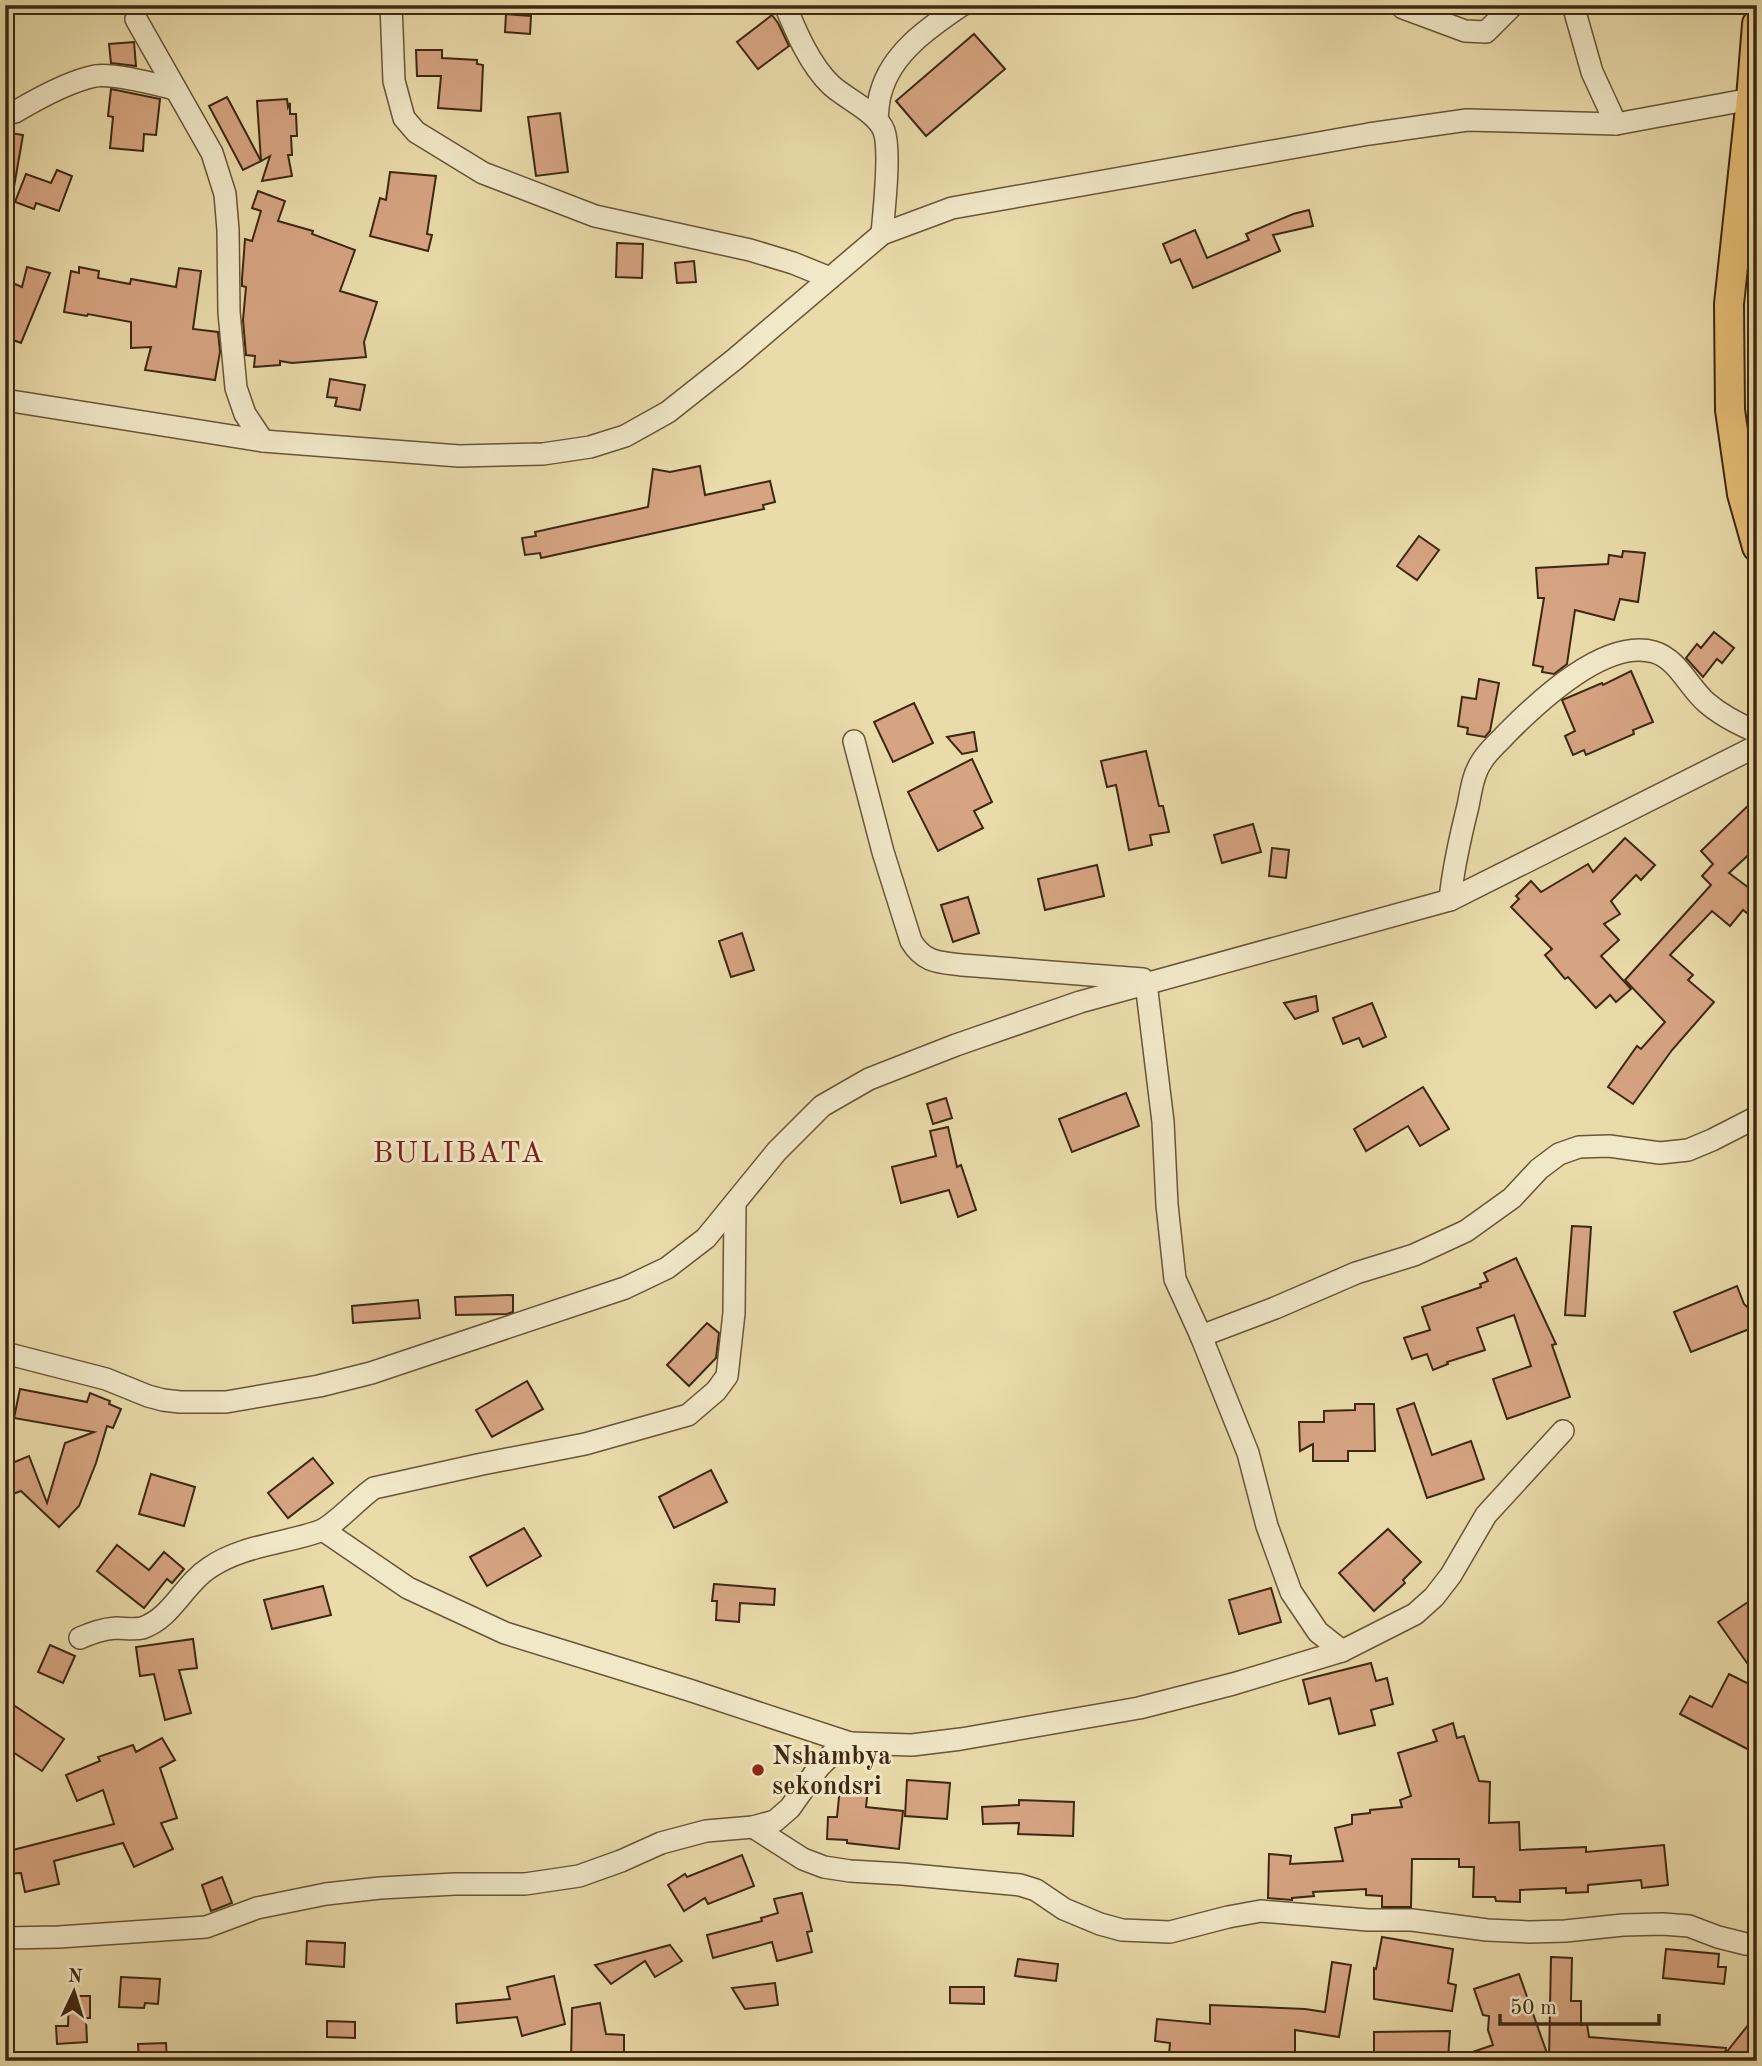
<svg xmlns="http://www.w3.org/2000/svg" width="1762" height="2066" font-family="'Old Standard TT',serif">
<rect width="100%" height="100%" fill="#eadbab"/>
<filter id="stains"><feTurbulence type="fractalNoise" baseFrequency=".00286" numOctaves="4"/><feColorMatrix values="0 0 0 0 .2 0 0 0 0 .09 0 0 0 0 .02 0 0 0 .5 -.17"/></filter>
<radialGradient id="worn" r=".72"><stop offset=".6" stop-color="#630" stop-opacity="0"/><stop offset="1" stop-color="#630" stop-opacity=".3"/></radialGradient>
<!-- building -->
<g fill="#d6a482" stroke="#3d280f" stroke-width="2">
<path d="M506,14L531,16L530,34L505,32Z"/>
<path d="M772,15L778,23L789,46L758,69L737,42Z"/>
<path d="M974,34L1005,69L926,136L896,101Z"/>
<path d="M134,42L136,66L111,63L109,44Z"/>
<path d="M416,50H442V58L477,60V64L483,65L481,111L438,108L441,76H417Z"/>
<path d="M111,89L160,99L156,135L144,134L143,151L110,148L113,117L108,116Z"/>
<path d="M227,97L261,161L243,170L209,106Z"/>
<path d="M287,99L288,107L290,103V114H296L297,136H291L292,155H288L292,176L262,181L270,156L261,161L257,101Z"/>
<path d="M560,113L568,172L536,176L528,117Z"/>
<path d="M5,132L23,135L14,187L5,186Z"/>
<path d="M57,170L72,176L59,211L36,203L34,209L15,202L26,174L51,183Z"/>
<path d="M390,172L436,176L427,234L432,235L428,251L370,236L380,198L386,200Z"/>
<path d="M258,191L285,201L278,221L313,231L312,234L355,250L340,291L377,302L364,342L366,357L292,363L280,361V365L254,367L255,356L246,355L243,320L246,287L242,286V279L245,239L252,241L261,211L252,208Z"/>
<path d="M1309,210L1313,226L1273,235L1280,251L1193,288L1180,259L1171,263L1163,244L1195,230L1207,258L1249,240L1246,234L1293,214Z"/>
<path d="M617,243L643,244L642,278L616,277Z"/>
<path d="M694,261L696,282L677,283L675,263Z"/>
<path d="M27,267L50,273L21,343L5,337V284L14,286L15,284L22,287Z"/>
<path d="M79,267L99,271L98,278L130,284L131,279L176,287L179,268L201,271L193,329L218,332L220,352L215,380L145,370L151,347L131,348V322L88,314L87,316L64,312L71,271L79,273Z"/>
<path d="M330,379L365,385L360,410L335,406L337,398L327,397Z"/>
<path d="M700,466L705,495L770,481L775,502L763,505L764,509L541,558L540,553L525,555L522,538L536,536L535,532L648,507L653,469L670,472Z"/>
<path d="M1419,536L1439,550L1417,580L1397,566Z"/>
<path d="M1623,551L1645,553L1638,602L1620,599L1614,620L1575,610L1567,664L1554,674L1542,672L1543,667L1533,665L1544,598H1538L1536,568L1608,564L1609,555L1622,557Z"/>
<path d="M1714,632L1734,648L1722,663L1717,659L1703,677L1686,658L1697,644L1701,648Z"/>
<path d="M1631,671L1653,722L1633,730L1634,734L1586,755L1584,750L1573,755L1565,736L1575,731L1562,700L1602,683L1603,685Z"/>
<path d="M1479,679L1499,683L1490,731L1485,737L1467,734L1468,728L1458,726L1462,697L1476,699Z"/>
<path d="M914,703L933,743L893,762L874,722Z"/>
<path d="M974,732L977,751L962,754L947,737Z"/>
<path d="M1146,751L1159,806H1163L1169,832L1150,835L1152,845L1129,850L1116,785L1107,787L1101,761Z"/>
<path d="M972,759L992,802L974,811L983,828L938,851L908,792Z"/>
<path d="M1757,797V847L1729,873L1757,894V921L1743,910L1730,926L1712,911L1670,955L1693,975L1688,980L1714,1002L1672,1050L1633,1104L1608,1087L1637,1046L1641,1049L1665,1022L1625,980L1711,885L1702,876L1713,864L1701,851Z"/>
<path d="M1253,824L1261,852L1222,863L1214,835Z"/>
<path d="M1625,838L1655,865L1641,880L1636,875L1611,901L1620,914L1604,924L1619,940L1601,956L1631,989L1616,1002L1610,995L1596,1008L1568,977L1565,979L1545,955L1552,949L1511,907L1519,899L1516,896L1531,881L1541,892L1588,864L1593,872Z"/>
<path d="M1272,848L1289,850L1286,878L1269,876Z"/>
<path d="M1097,865L1104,896L1045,910L1038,879Z"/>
<path d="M968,897L979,933L953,942L941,905Z"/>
<path d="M742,933L754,970L731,977L719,941Z"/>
<path d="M1316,996L1318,1011L1295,1019L1284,1003Z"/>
<path d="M1372,1003L1386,1037L1363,1047L1359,1038L1343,1044L1333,1018Z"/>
<path d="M1423,1087L1449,1129L1420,1146L1408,1126L1366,1151L1354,1129Z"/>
<path d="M1126,1093L1139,1126L1072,1152L1059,1119Z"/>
<path d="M946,1098L952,1118L933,1124L927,1104Z"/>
<path d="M948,1127L957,1167L961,1165L976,1210L958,1217L949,1190L901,1203L892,1167L936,1156L930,1131Z"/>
<path d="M1572,1226L1591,1227L1585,1316L1565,1315Z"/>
<path d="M1516,1258L1556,1344L1552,1345L1570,1397L1507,1419L1493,1379L1531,1366L1514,1315L1477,1328L1485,1350L1447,1362L1448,1364L1433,1370L1427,1354L1412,1359L1404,1338L1430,1330L1422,1307L1481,1287L1480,1284L1488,1281L1484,1273Z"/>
<path d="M1737,1286L1744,1304L1757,1316V1326L1691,1352L1674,1312Z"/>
<path d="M513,1295V1312L507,1314L456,1315L455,1297Z"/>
<path d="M418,1300L420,1318L353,1323L352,1306Z"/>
<path d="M707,1323L719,1333L716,1358L689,1386L667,1365Z"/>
<path d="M527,1381L543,1409L492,1437L476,1410Z"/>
<path d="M20,1389L87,1402L90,1393L110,1401L109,1404L121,1409L113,1428L107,1426L96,1463L79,1506L59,1527L21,1491L10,1495L5,1483V1466L29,1456L47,1503L65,1443L94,1432L14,1418Z"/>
<path d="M1414,1403L1432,1455L1471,1441L1484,1479L1427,1498L1397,1409Z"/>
<path d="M1355,1404H1374L1375,1451H1348V1461H1313V1444L1300,1451L1299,1422H1324V1411L1355,1410Z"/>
<path d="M313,1458L333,1483L288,1518L268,1493Z"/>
<path d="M711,1470L727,1502L674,1528L659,1497Z"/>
<path d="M151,1474L195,1487L184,1526L139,1514Z"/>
<path d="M524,1528L541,1556L487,1586L470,1557Z"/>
<path d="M1388,1529L1421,1562L1403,1580L1405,1583L1374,1611L1339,1573Z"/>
<path d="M117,1545L149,1570L164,1552L184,1569L172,1583L167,1579L144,1608L97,1571Z"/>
<path d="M714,1584L775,1589L774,1605L740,1603L739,1622L716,1620L717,1601H712Z"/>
<path d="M323,1586L331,1615L272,1629L264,1600Z"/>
<path d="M1271,1588L1281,1622L1239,1634L1229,1600Z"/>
<path d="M1757,1596V1657L1747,1663L1718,1622Z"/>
<path d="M193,1639L197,1668L179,1670L191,1713L165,1720L154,1674L140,1676L136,1647Z"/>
<path d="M50,1645L75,1656L63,1683L38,1672Z"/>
<path d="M1371,1663L1376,1681L1387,1678L1393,1704L1371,1710L1375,1725L1339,1734L1330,1698L1309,1704L1303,1680Z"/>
<path d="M1729,1674L1757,1688V1754L1680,1714L1690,1696L1712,1707Z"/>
<path d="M15,1706L64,1739L42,1771L5,1747V1720Z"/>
<path d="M1453,1723L1457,1738L1464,1736L1479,1781L1490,1782L1489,1823L1519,1822L1520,1850L1586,1847V1852L1664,1845L1668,1885L1642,1888L1641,1880L1588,1885V1892L1566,1893V1888L1520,1890V1902L1496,1901L1495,1897H1473L1474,1867H1459V1859H1412L1411,1907H1382V1896L1366,1895V1889L1313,1892L1314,1896L1292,1898V1900L1268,1898L1269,1854L1291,1856L1290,1864L1343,1861L1335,1828L1352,1824V1815L1370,1813V1810L1402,1807L1400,1800L1411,1796L1398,1753L1437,1741L1433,1730Z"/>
<path d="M162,1738L175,1760L160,1768L177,1818L161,1823L173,1849L134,1867L123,1843L54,1861L59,1884L25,1892L21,1873L5,1874V1852L114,1824L103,1790L77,1801L66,1775L100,1761L98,1757L133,1745L136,1752Z"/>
<path d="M907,1780L950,1783L947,1819L905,1816Z"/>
<path d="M840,1787L868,1789L866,1807L903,1811L899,1849L847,1843V1840L827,1839L828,1817H837Z"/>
<path d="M1019,1800L1074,1802L1073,1836L1018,1834L1019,1823L983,1824L982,1807L1019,1805Z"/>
<path d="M742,1855L754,1886L708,1904L705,1898L684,1911L668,1885L685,1874L687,1877Z"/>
<path d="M222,1877L232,1903L211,1911L202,1885Z"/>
<path d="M802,1893L812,1931L807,1932L812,1952L777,1961L772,1942L713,1958L707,1935L762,1921L761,1918L778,1913L774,1899Z"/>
<path d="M1382,1937L1453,1949L1448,1983L1456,1985L1452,2011L1374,1999V1968L1376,1969Z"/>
<path d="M307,1941L345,1943L344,1967L306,1964Z"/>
<path d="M670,1945L682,1961L655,1977L645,1961L611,1984L595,1965Z"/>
<path d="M1666,1949L1719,1954L1718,1967H1726L1724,1984L1663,1978Z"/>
<path d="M1551,1957L1572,1958L1571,2001H1581V2025L1587,2024L1589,2037L1726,2048L1725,2054L1757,2014V2061H1455V2058L1493,2045L1488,2030L1489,2016L1483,2015L1474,1989L1519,1974L1549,2059Z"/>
<path d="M1018,1959L1058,1964L1056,1981L1015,1976Z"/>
<path d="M1332,1962L1351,1965L1339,2037L1295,2030V2053L1256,2052L1255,2061H1216V2058L1169,2054L1170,2043L1155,2041L1157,2019L1210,2024V2005L1305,2009L1325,2012Z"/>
<path d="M554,1976L565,2024L522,2036L517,2017L457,2023L456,2004L510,1999L507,1987Z"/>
<path d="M121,1977L160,1979L158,2004L145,2003L144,2008L119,2007Z"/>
<path d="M775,1983L778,2005L745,2009L732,1988Z"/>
<path d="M950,1987H984V2004L950,2003Z"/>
<path d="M69,1996H90V2018H86L87,2042L57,2044L56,2026H68Z"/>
<path d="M600,2003L606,2034L624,2035V2061H571L572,2008Z"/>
<path d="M327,2021L355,2022V2038L327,2037Z"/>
<path d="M1450,2031L1448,2059L1374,2057V2032Z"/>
<path d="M166,2043L167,2061H139L138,2044Z"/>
</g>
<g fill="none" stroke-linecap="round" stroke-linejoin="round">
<!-- minor casing -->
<g stroke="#685536" stroke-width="24">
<g id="minor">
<path d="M391,5L394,81L404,118L416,132L483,173L595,216L750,250L793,263L830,278"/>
<path d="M785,5C796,32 810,65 831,85C846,99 877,112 884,131C891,151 884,210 882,234"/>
<path d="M1402,5L1403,8L1465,31L1486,32L1513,5"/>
<path d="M1573,5L1592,72L1616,124"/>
<path d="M136,19L212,153L225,194L228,230L229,312L236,388L245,414L263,441"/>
<path d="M5,114L15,112C37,99 70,81 95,76C115,73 154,84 175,89"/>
<path d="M877,119C878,110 878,100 881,92C892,52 930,27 962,5"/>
<path d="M5,400L263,441L459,456L543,454L590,447L625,436L668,412L735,359L882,234L952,208L1369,134L1467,120L1616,124L1751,99"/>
<path d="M854,741L883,852L911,941C924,963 939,962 962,965L1143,979"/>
<path d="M1450,900C1453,868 1460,838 1468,806C1471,791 1473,774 1482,761C1488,751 1499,742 1507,733C1539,701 1605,638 1654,652C1678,659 1689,688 1707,703C1722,716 1738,724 1757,732"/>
<path d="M1146,983L1163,1122L1167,1205L1175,1279L1201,1336L1248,1453L1267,1526L1291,1592L1318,1632L1342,1651"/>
<path d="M1201,1336L1275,1308L1356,1273L1414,1255L1466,1231L1512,1198L1539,1169L1559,1154L1579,1147L1609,1146L1660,1153L1688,1150L1712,1140L1757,1117"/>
<path d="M5,1353L106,1379L148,1396L163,1400L180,1402H226L319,1386L371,1373L625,1288L667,1268L706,1238L777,1151L822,1106L869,1079L956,1045L1080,1002L1450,900L1757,746"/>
<path d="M323,1530L408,1588L505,1633L689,1690L850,1743"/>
<path d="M80,1638C92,1633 102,1629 116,1628C124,1628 134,1630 142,1628C172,1618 184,1584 209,1568C242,1545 284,1544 320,1531C334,1526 359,1498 374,1488L482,1464L585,1444L688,1415L716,1391L727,1376L734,1313L735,1203"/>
<path d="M753,1827L803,1859L824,1867L850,1871L902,1874L1020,1885L1036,1890L1064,1909L1100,1924L1122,1930L1170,1932L1228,1917L1261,1911L1368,1920H1412L1487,1930L1529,1932L1565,1931L1623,1925L1663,1924L1689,1926L1718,1937L1746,1944L1757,1945"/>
<path d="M5,1938L59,1937L206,1927L257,1908L326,1894L380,1888L455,1884H525L579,1876L621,1861L661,1843L706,1831L753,1827L775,1821L790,1808L819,1767L833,1753L850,1743L912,1745L961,1739L1139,1708L1233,1684L1342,1651L1415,1614L1434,1597L1451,1575L1486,1515L1563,1431"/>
</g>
</g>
<!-- major casing -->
<g stroke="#3d280f" stroke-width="32">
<path id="major" d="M1757,24L1751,99L1729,304L1730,410L1742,494L1757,547"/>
</g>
<!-- minor -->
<use href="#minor" stroke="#f1e8c8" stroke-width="21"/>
<!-- major -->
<use href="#major" stroke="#e5be76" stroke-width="28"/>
</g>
<!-- markers -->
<circle fill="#8f2418" stroke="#f1e8c8" stroke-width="2.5" cx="758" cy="1770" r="7"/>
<g text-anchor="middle" stroke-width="6" stroke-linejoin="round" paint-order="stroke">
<!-- poi labels -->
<g font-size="26" font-weight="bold" fill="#3d280f" stroke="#f1e8c8" text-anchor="start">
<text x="772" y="1764">Nshambya<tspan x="772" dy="30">sekondsri</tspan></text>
</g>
<!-- quarter labels -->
<g font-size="30" letter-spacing="2" fill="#7a1f14" stroke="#f1e8c8">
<text x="459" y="1162">BULIBATA</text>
</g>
</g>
<!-- margin -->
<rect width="1762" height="2066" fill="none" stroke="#eadbab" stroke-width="28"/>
<rect x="7" y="7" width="1748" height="2052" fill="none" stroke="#3d280f" stroke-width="3.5"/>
<rect x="14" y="14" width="1734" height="2038" fill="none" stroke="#3d280f" stroke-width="2"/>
<!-- north arrow -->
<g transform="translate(74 1992) rotate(4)" stroke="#f1e8c8" stroke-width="5" paint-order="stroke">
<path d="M0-5L12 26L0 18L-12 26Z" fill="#3d280f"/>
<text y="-10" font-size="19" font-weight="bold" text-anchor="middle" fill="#3d280f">N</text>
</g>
<!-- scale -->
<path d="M1500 2014v10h159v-10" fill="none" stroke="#3d280f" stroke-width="3.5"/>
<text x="1510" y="2014" font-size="21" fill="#3d280f" stroke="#f1e8c8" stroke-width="5" paint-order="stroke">50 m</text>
<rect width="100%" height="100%" filter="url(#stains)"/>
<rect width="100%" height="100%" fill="url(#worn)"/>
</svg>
